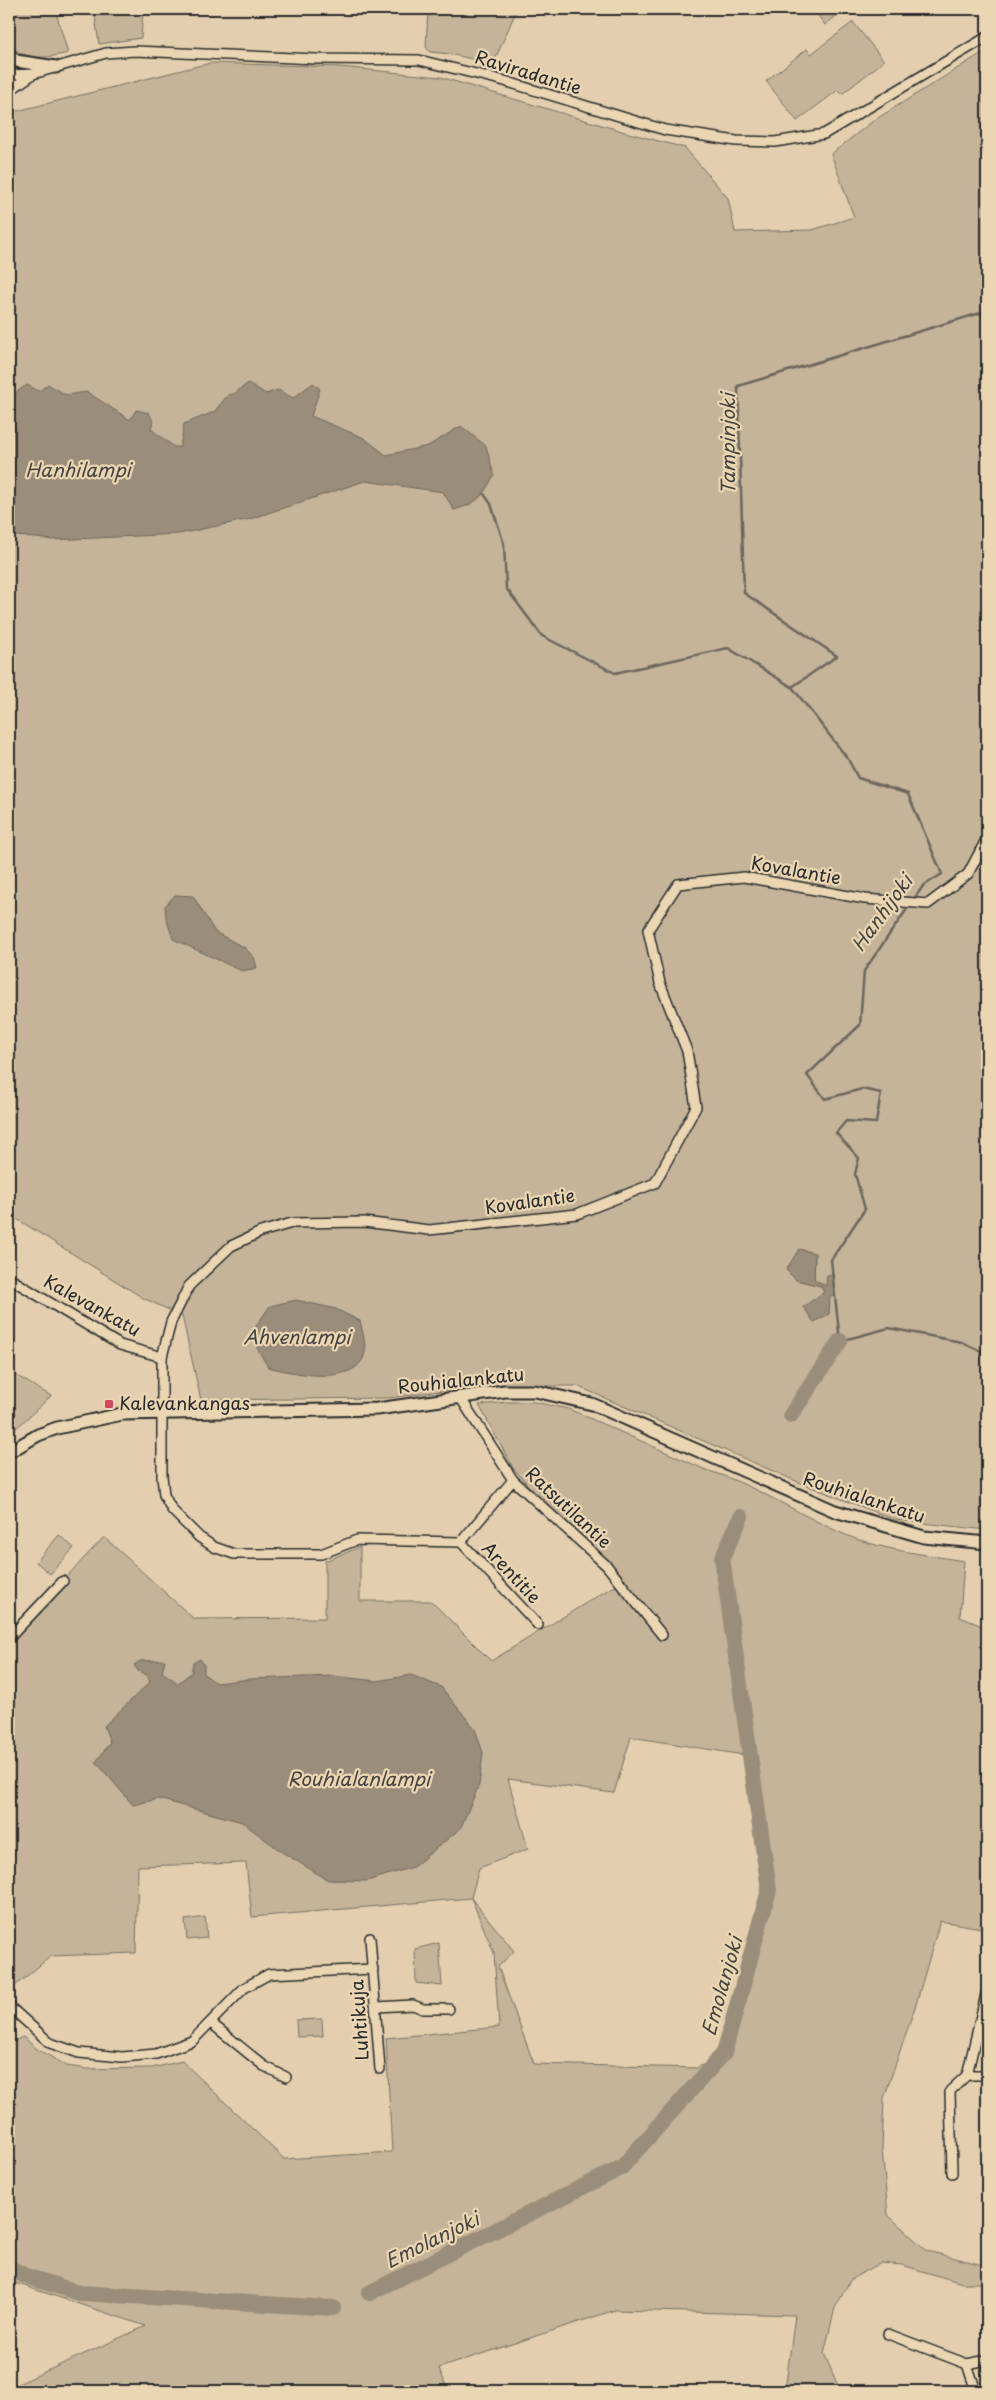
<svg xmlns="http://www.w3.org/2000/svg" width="996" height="2400" font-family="'Playpen Sans',sans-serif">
<rect width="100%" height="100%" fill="#e3cfaf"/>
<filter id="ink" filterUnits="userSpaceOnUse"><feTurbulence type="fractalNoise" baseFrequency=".02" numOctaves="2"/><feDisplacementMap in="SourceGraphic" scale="10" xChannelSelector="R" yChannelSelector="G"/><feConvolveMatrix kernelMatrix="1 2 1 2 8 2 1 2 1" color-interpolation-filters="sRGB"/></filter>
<g filter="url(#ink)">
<!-- green -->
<g fill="#c5b499" stroke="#787062" fill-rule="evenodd">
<path d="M9,9H55L68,53C47,58 25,62 9,44Z"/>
<path d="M94,9H143L141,38L99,44Z"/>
<path d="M428,9H517L493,64L450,54L430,52L426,47Z"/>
<path d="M813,9H845L825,25Z"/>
<path d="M853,22L884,61L842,94L838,90L797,121L766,81L807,49L811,54Z"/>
<path d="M987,50V1530L895,1520L798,1482L577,1386H478L389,1398L201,1400L182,1316L143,1298L9,1214V113L210,63L341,67L440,77L625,132L685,148L728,198L735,232L812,230L854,217L831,154L873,121ZM815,1253L814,1279L834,1295L824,1292L821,1286L796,1280Z"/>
<path d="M9,1371L51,1396L9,1435Z"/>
<path d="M507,1402H534L569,1409L706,1470C754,1484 796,1513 841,1533C880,1550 922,1554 964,1561L960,1617L987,1628V1929L940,1921L916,2004L884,2098L882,2149L888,2215L927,2251L983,2265L987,2263V2283H962L902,2265L881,2263L851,2279L835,2308L824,2353L837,2384L846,2391H785L795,2315L615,2310L439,2368L448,2391H9V2388L146,2326L9,2281V2043L23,2037L37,2049L67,2066L87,2069L152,2068L182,2061L284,2159L392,2152L386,2038L499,2027L494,1953L471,1898L252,1917L246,1863L138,1866L136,1953L51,1956L9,1991V1638L104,1537L194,1619L325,1618V1561L360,1547V1601H431L491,1661L609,1589L621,1584L545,1505L513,1468L479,1405ZM631,1737L750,1756L769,1890L724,2053L697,2068L534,2064L498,1967L514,1951L471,1898L479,1868L528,1849L508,1779L614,1793Z"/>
<path d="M59,1535L74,1548L50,1574L36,1562Z"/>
<path d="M205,1917L207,1938L187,1940L185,1920Z"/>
<path d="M439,1943L442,1986L416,1983L415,1949Z"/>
<path d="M322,2019L323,2036L297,2037L296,2020Z"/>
</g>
<!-- water -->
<g fill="#9a8e7a" stroke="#6e665a">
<path d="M248,383L266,394L278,390L293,398L313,383L320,389L311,416L364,438L386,455L428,446L461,426L486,446L494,475C482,497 479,503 454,510L443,492L365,481L250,519L179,534L53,540L9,535V394L12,395L27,385L39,391L48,384L66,395L87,392L130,420L136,410L149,413L153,421L151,429L174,447H180L184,424L214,412L228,395L234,394Z"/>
<path d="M175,895L193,896L215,932L245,948L254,957L257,968L242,971L173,939L166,918L165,906Z"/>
<path d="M799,1249L815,1253L814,1279L826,1286L827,1275L832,1274L834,1295L830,1296L829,1314L814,1322L803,1307L824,1292L821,1286L796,1280L786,1270Z"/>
<path d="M296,1300L336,1309L360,1321C362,1330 366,1344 365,1353C357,1388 291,1373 268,1367L257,1348L256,1326L270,1306Z"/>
<path d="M200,1659L204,1665V1674L216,1683L250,1679L332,1676L377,1681L411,1675L441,1687L475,1729L483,1753L479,1785L460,1829L413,1867L367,1881L328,1880L282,1852L242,1822L158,1799L133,1805L96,1762L110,1742L104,1726L150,1682L147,1675L138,1671L134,1665L140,1661L165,1660L162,1672L178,1683L191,1673L193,1663Z"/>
</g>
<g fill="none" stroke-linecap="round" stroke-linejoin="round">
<!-- stream -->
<g stroke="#6e665a" stroke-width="2.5">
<path d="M484,494L491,504L504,544L506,588L542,636L615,673L728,648L792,687L848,759L858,778L908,794L942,874L923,886L864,971L860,1025L807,1075L825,1099L862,1089L881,1093L876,1123L846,1121L836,1133L859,1158L855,1174L865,1209L831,1260L840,1341L889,1328L961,1342L987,1354"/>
<path d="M792,687L837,656L744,593L738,386L987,311"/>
</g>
<!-- river -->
<g stroke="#9a8e7a" stroke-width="16">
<path d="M791,1415L840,1341"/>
<path d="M9,2267L25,2276L80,2293L333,2308"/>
<path d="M369,2293L621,2168L724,2053L769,1890L722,1558L741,1517"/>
</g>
<!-- street casing -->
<g stroke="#2b2b2b" stroke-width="12">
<g id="street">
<path d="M9,75L33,74L106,53L135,51L316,59L419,60L501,80L665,130L736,141L775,142L824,134L987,37"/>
<path d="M9,91L33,74"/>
<path d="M9,1278L120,1345L162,1357"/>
<path d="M460,1397L513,1480L607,1566L662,1635"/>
<path d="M513,1480L461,1542L357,1540L321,1554H234L214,1547L199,1537L172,1510L164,1495L162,1476V1357L171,1322L189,1286L231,1246L261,1232L292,1223L364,1222L429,1230L577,1214L655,1183L696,1107L687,1051L660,983L648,930L678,884L744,877L865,899L928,904L968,874L987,838"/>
<path d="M461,1542L538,1625"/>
<path d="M9,1638L63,1581"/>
<path d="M370,1938L380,2069"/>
<path d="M9,2006L50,2043L79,2053L122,2057L156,2054L192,2041L244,1988L269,1974L373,1969"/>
<path d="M376,2007L413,2005L423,2009H449"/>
<path d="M211,2023L264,2066L286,2077"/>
<path d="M967,2075L987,1990"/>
<path d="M952,2173L950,2091L967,2075H987"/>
<path d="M888,2334L967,2364"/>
<path d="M976,2391L967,2364L987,2360"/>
</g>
</g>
<!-- secondary casing -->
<g stroke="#2b2b2b" stroke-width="15">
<g id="secondary">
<path d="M9,55L16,61L56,67"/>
<path d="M9,1452L38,1435L57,1428L122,1414L377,1409L505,1391H535L592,1404L835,1511L924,1537L987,1543"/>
</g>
</g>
<!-- street -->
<use href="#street" stroke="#ebd6b4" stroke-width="9"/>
<!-- secondary -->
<use href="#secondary" stroke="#ebd6b4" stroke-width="11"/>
</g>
</g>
<!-- markers -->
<rect fill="#d1495b" stroke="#ebd6b4" stroke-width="2" x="104" y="1399" width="10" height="10" rx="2.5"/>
<g text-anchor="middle" stroke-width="4.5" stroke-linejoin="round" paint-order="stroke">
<!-- street labels -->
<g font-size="18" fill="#2b2b2b" stroke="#ebd6b4">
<text transform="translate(528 73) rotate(17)" y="6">Raviradantie</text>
<text transform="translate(796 871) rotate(10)" y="6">Kovalantie</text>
<text transform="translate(530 1202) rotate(-8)" y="6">Kovalantie</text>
<text transform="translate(92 1306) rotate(29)" y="6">Kalevankatu</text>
<text transform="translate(461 1381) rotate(-6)" y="6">Rouhialankatu</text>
<text transform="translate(864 1498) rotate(18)" y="6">Rouhialankatu</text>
<text transform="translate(568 1508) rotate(43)" y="6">Ratsutilantie</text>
<text transform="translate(511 1573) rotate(47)" y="6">Arentitie</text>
<text transform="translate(360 2020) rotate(-94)" y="6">Luhtikuja</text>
</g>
<!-- poi labels -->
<g font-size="18" fill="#2b2b2b" stroke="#ebd6b4" text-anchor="start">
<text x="119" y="1410">Kalevankangas</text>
</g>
<!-- water labels -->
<g font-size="19" font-style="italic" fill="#47443f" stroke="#ebd6b4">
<text transform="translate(728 444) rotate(-90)" y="7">Tampinjoki</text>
<text x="78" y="477">Hanhilampi</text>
<text transform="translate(882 913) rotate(-54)" y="7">Hanhijoki</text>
<text x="297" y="1344">Ahvenlampi</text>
<text x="359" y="1786">Rouhialanlampi</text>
<text transform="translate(722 1986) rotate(-74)" y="7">Emolanjoki</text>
<text transform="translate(432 2240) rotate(-26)" y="7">Emolanjoki</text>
</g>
</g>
<!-- margin -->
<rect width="996" height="2400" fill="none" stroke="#ebd6b4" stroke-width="30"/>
<rect x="15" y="15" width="966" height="2370" fill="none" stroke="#2b2b2b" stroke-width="2" filter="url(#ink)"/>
</svg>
